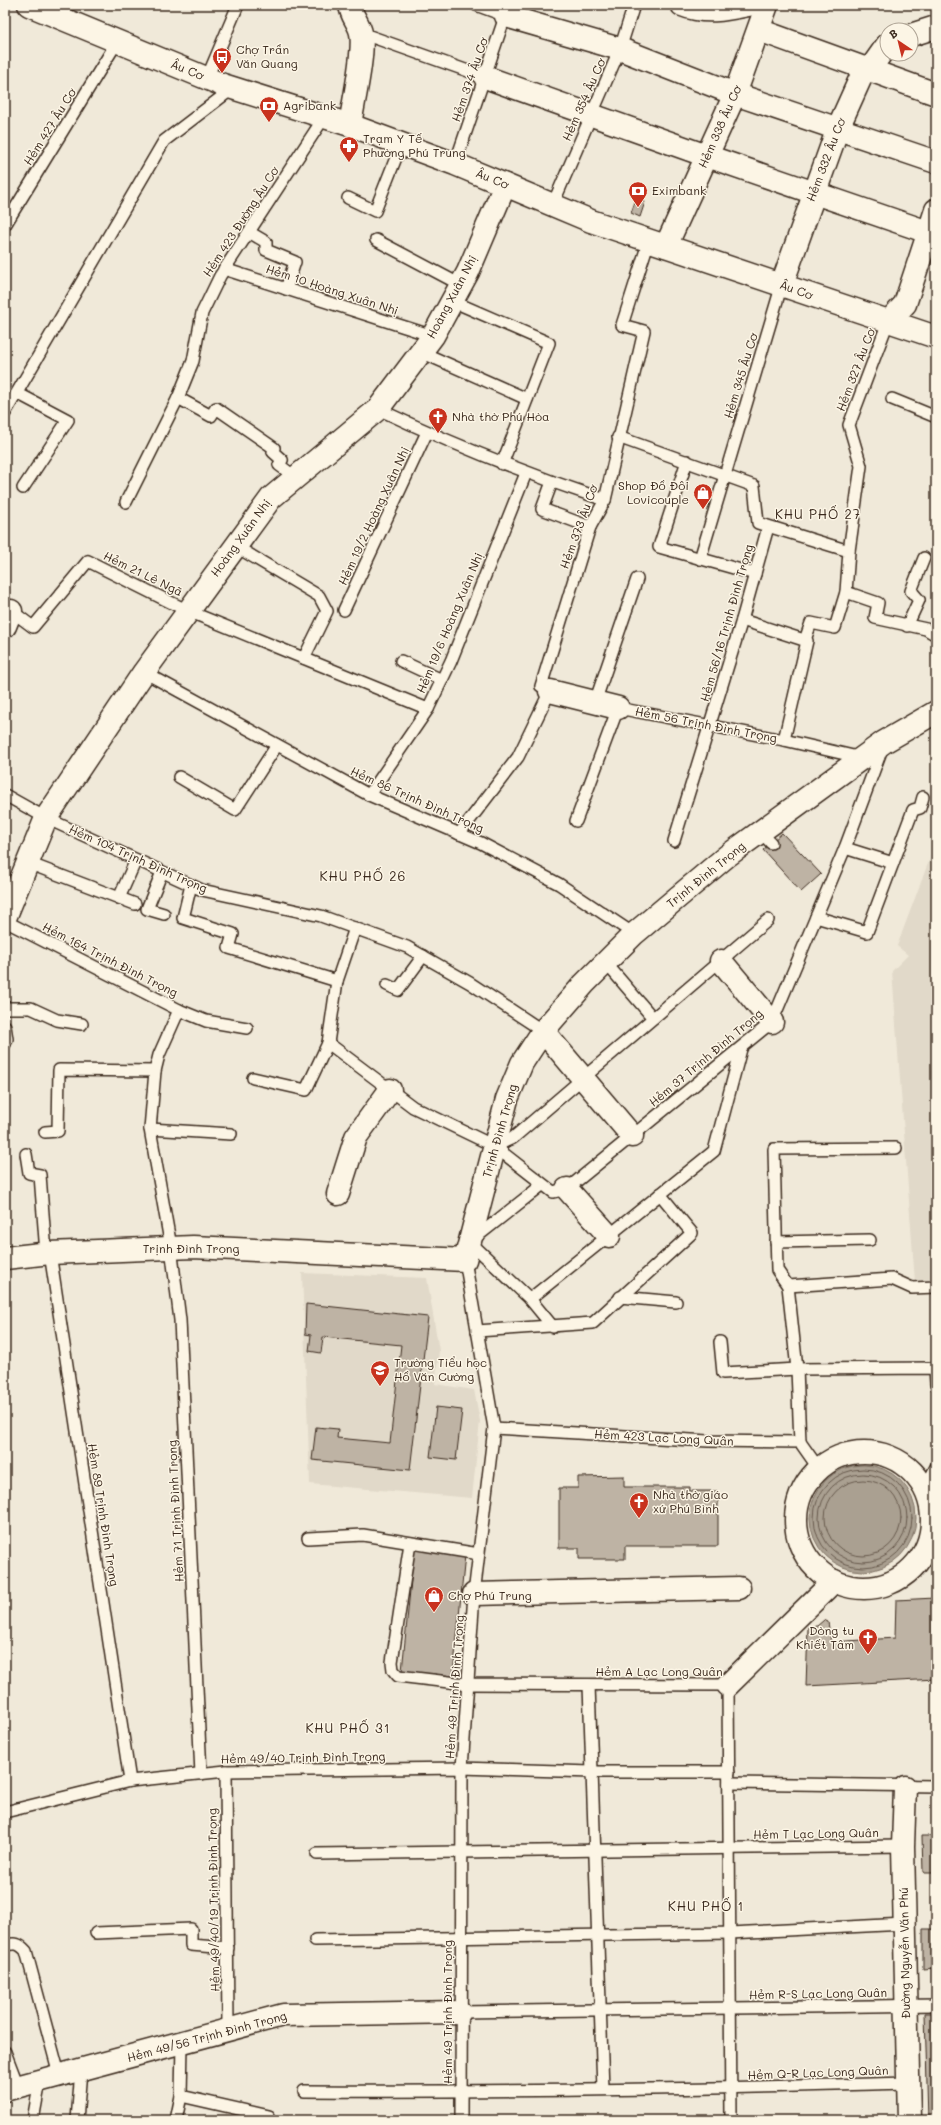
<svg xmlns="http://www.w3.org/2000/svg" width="941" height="2125" font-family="Mali,sans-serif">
<rect width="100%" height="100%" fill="#f0e9d9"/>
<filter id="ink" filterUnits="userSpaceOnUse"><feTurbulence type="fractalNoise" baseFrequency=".025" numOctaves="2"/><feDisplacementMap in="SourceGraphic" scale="8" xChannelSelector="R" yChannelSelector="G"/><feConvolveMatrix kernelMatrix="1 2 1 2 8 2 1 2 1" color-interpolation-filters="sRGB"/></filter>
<g filter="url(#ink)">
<!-- built -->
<g fill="#e1d9c9">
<path d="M936,842V1281L915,1282L892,971L908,955L897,946Z"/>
<path d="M302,1273L427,1278L439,1351L435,1384L474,1390L480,1421L472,1498L310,1484Z"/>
</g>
<!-- water -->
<circle fill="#aaa091" stroke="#7e7163" cx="863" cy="1518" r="53"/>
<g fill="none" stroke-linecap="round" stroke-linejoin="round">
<!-- shore -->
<g stroke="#67594c" stroke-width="1">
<circle cx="863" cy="1518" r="49"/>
<circle cx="863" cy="1518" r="44"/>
<circle cx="863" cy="1518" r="38"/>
</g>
</g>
<!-- building -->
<g fill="#beb3a4" stroke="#3b2a1e">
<path d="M636,199L645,202L640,217L631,213Z"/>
<path d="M782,833L821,874L801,892L763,850Z"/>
<path d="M306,1304L428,1317L410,1470L312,1460L316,1427L338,1429L337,1438L390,1443L401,1345L323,1337L321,1353L309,1351L311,1335L305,1334Z"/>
<path d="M436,1407L462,1410L456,1460L430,1457Z"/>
<path d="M624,1476V1487H690V1491H718V1546H625V1559H579V1548H559V1488H578V1477Z"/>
<path d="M414,1550L465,1555L453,1676L402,1671Z"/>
<path d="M935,1598L936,1679L806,1686L808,1627L817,1626L824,1620L828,1622L831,1642L895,1638L896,1600Z"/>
<path d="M922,1836H936V1872H923Z"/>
<path d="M923,1929H936V1968L923,1969Z"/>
<path d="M925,2013H936V2120H928Z"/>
</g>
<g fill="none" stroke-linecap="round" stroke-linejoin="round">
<!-- service casing -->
<g stroke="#3b2a1e" stroke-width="14">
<g id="service">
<path d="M476,5L506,16"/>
<path d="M361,33L485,77"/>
<path d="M207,78L238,5"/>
<path d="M455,164L509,5"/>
<path d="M348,198L375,211L401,145"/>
<path d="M553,204L620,49L634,5"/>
<path d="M5,225L117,42"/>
<path d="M249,232L266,242V250L295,262L286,289"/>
<path d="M376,240L461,285"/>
<path d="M224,269L433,336"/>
<path d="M452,301L549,343L502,464"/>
<path d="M421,352L527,399"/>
<path d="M17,393L68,420L23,488"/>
<path d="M178,398L211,416L216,408L274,448L273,452L282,460L279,465L295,477"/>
<path d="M892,399L936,417"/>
<path d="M378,409C452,444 527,474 605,500"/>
<path d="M5,413L164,141L232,89"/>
<path d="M618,437L754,486L758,523L849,551"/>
<path d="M687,461L659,547L755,574"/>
<path d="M552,482L542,509L590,527"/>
<path d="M126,502L178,398L193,361L202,313L220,276L325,116"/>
<path d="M235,546L319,596L327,611L304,658"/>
<path d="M700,559L782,284"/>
<path d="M846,592L878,603L875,618L926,629L936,635"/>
<path d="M9,609L33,627L88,561L188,611L428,709"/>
<path d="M344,610L427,432"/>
<path d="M742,620L807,641L784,740"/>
<path d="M907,626L919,600L911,591L924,558"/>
<path d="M805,640L811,623L835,628L846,592L849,551L861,466L849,425L888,322"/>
<path d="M401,661L442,680"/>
<path d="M144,672L369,795L481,843L559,884L634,934"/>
<path d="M595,702L637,579"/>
<path d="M179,777L235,810L277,745"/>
<path d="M5,795L46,818L202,890L321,916L407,947L470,983L543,1031"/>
<path d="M369,795L428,709L451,661L526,473"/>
<path d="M576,821L618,708L784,740L862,758"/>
<path d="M761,832L771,843"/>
<path d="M459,834L518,757L550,691L541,686L590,527L605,500L644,331L622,325L649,240"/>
<path d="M674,841L742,620L768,527"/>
<path d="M845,848L893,863"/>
<path d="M28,863L135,904"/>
<path d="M162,872L147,909L164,914"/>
<path d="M191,885L183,918L233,934L229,948L337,981"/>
<path d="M119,898L136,860"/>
<path d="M816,917L867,932L913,810L920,808L923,797"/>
<path d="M5,921L179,1010L159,1055L155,1071L150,1129L171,1247L180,1320L201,1774"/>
<path d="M605,962L653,1018"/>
<path d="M387,985L398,990L423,956"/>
<path d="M5,1008H31L57,1020L82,1024"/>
<path d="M179,1010L206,1021L247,1028"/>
<path d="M5,1026L7,1039L5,1044"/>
<path d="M328,1043L413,1107L494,1146L553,1192L567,1189L772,1022L845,848L883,746"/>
<path d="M253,1078L306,1090L328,1043L337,981L355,928"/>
<path d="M150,1129L231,1134"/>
<path d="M45,1132L58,1131L59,1070L155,1071"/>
<path d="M495,1146L513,1138L768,920"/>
<path d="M26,1154L29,1173L40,1175L46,1253"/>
<path d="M542,1185L470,1242L530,1299L553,1327"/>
<path d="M776,1242L870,1240"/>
<path d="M50,1253L130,1781"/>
<path d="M788,1286L892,1279L912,1288L936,1287"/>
<path d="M620,1297L676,1302"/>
<path d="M530,1299L714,1151L741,1049"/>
<path d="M477,1331L593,1323L692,1233L660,1194"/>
<path d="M720,1342L723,1373L797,1369L935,1368L936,1385"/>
<path d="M494,1428L708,1441L800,1442L819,1469"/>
<path d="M800,1442L797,1369L788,1286L777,1270L774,1149L896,1148"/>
<path d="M925,1488L936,1467"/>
<path d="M308,1538L363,1535L479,1554"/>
<path d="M410,1543L392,1662L393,1670L398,1676L466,1684L728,1685L731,2120"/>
<path d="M589,1685L603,2089"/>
<path d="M226,1771L228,2030"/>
<path d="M729,1783L936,1786"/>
<path d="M5,1812L130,1781L226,1771L462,1768L592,1772H729"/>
<path d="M317,1854L903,1846"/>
<path d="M96,1933L191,1929V1945L228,1948"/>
<path d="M315,1940L730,1933L905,1924"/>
<path d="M5,1945C15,1943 19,1943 26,1951L59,2074"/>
<path d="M460,2012L936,2005"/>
<path d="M5,2052L18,2086"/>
<path d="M304,2091C505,2092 706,2089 907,2083"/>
<path d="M181,2096L269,2116"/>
<path d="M33,2120L40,2081"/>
<path d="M77,2120L81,2070"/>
<path d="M176,2120L181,2096L182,2043"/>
<path d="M461,2120L462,1768L474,1594L494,1428L465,1260"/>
</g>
</g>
<!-- minor casing -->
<g stroke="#3b2a1e" stroke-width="25">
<g id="minor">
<path d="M350,5C351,16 359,23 361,33C365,52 353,104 350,125"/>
<path d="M682,5C704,14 725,10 748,5"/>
<path d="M506,16L620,49L735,94L936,162"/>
<path d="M759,30L936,94"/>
<path d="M911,35L936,27"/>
<path d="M485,77L707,156L928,232H936"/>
<path d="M666,246L735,94L767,5"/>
<path d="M782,284L838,128L861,77L870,69L887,45"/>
<path d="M888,322L905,304L936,210"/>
<path d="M5,626L11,611"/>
<path d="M550,691L618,708"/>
<path d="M5,918L46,818L144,672L271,498L378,409L433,336L468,272L505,185"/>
<path d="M721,961L772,1022"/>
<path d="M543,1031L632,1136"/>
<path d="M567,1189L609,1236"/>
<path d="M338,1194L356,1137L390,1090"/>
<circle cx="864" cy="1520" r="68"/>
<path d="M474,1594L739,1588"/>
<path d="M728,1685L834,1581"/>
<path d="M905,1787L903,1846L909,2120"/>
<path d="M5,2090L283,2015L460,2012"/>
</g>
</g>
<!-- tertiary casing -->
<g stroke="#3b2a1e" stroke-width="25">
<path id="tertiary" d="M5,1258L50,1253L193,1247L465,1260L507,1099L522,1063L543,1031L584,984L634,934L727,856L884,742L936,712"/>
</g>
<!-- secondary casing -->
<g stroke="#3b2a1e" stroke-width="25">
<path id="secondary" d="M29,5L223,85L350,125L455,164L591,221L936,337"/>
</g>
<!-- service -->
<use href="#service" stroke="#fcf5e5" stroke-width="11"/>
<!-- minor -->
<use href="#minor" stroke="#fcf5e5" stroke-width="22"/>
<!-- tertiary -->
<use href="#tertiary" stroke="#fcf5e5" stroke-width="22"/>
<!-- secondary -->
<use href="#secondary" stroke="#fcf5e5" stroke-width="22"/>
</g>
</g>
<!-- icons -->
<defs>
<g id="bus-pin" transform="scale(1)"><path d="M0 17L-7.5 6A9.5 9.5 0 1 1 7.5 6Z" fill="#c8321e" stroke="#fcf5e5"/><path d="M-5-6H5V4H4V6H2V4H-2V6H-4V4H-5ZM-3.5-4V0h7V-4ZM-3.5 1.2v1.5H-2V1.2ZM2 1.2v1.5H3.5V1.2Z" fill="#fff"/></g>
<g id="bank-pin" transform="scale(1)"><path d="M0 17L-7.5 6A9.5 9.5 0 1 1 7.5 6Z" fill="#c8321e" stroke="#fcf5e5"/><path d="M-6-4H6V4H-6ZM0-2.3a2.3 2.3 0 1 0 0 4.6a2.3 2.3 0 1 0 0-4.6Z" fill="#fff"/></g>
<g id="pharmacy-pin" transform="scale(1)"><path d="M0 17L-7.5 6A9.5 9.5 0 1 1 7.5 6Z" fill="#c8321e" stroke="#fcf5e5"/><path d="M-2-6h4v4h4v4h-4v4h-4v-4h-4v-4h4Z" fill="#fff"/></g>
<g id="church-pin" transform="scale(1)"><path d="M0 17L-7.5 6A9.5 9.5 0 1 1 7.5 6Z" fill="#c8321e" stroke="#fcf5e5"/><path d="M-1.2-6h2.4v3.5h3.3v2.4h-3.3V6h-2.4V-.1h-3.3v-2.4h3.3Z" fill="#fff"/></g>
<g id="shop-pin" transform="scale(1)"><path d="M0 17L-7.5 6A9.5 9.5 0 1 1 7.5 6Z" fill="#c8321e" stroke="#fcf5e5"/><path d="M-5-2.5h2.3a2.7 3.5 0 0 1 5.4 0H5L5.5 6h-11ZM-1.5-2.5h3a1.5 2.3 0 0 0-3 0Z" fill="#fff"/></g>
<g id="school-pin" transform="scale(1)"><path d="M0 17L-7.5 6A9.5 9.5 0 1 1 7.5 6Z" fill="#c8321e" stroke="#fcf5e5"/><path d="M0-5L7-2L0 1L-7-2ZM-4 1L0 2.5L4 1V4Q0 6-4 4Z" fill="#fff"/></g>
</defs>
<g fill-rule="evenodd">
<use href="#bus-pin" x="222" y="57"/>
<use href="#bank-pin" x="269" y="106"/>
<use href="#pharmacy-pin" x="349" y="146"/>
<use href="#bank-pin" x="638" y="191"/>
<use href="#church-pin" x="438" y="417"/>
<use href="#shop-pin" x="703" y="493"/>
<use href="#school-pin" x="380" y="1370"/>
<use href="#church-pin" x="639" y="1502"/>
<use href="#shop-pin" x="434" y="1596"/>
<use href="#church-pin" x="868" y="1638"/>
</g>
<g text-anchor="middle" stroke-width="3" stroke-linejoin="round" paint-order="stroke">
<!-- poi labels -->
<g font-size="12" fill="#3b2a1e" stroke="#fcf5e5" text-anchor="start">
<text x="236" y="54">Chợ Trần<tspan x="236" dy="14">Văn Quang</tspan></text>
<text x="283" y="110">Agribank</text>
<text x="363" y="143">Trạm Y Tế<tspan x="363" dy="14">Phường Phú Trung</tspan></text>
<text x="652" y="195">Eximbank</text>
<text x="452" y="421">Nhà thờ Phú Hòa</text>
<text x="689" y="490" text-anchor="end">Shop Đồ Đôi<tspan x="689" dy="14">Lovicouple</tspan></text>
<text x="394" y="1367">Trường Tiểu học<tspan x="394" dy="14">Hồ Văn Cường</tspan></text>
<text x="653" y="1499">Nhà thờ giáo<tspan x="653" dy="14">xứ Phú Bình</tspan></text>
<text x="448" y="1600">Chợ Phú Trung</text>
<text x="854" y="1635" text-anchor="end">Dòng tu<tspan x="854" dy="14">Khiết Tâm</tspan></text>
</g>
<!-- street labels -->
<g font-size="12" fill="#3b2a1e" stroke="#fcf5e5">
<text transform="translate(187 70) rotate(22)" y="4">Âu Cơ</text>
<text transform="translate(470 80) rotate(-71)" y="4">Hẻm 374 Âu Cơ</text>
<text transform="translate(584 100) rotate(-66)" y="4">Hẻm 354 Âu Cơ</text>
<text transform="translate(50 127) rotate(-58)" y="4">Hẻm 427 Âu Cơ</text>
<text transform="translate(720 127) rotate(-66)" y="4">Hẻm 338 Âu Cơ</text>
<text transform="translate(826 160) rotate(-69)" y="4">Hẻm 332 Âu Cơ</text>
<text transform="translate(492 179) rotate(22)" y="4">Âu Cơ</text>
<text transform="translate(241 222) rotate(-57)" y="4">Hẻm 423 Đường Âu Cơ</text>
<text transform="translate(332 290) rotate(18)" y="4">Hẻm 10 Hoàng Xuân Nhị</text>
<text transform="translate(796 290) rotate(20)" y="4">Âu Cơ</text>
<text transform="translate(452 297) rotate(-62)" y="4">Hoàng Xuân Nhị</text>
<text transform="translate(856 370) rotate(-69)" y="4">Hẻm 327 Âu Cơ</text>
<text transform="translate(741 376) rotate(-73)" y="4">Hẻm 345 Âu Cơ</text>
<text transform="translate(374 516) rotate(-65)" y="4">Hẻm 19/2 Hoàng Xuân Nhị</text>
<text transform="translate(579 527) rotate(-70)" y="4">Hẻm 373 Âu Cơ</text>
<text transform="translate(241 538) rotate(-54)" y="4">Hoàng Xuân Nhị</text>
<text transform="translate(143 574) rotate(26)" y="4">Hẻm 21 Lê Ngã</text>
<text transform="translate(450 623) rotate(-67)" y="4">Hẻm 19/6 Hoàng Xuân Nhị</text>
<text transform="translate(727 623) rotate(-74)" y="4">Hẻm 56/16 Trịnh Đình Trọng</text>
<text transform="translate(706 725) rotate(11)" y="4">Hẻm 56 Trịnh Đình Trọng</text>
<text transform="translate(417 800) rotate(24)" y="4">Hẻm 86 Trịnh Đình Trọng</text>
<text transform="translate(138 859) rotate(24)" y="4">Hẻm 104 Trịnh Đình Trọng</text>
<text transform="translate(706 875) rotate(-39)" y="4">Trịnh Đình Trọng</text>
<text transform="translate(110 960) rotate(27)" y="4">Hẻm 164 Trịnh Đình Trọng</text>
<text transform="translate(706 1058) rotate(-40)" y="4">Hẻm 37 Trịnh Đình Trọng</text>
<text transform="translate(500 1131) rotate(-74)" y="4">Trịnh Đình Trọng</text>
<text x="191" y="1253">Trịnh Đình Trọng</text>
<text transform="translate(664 1438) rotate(3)" y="4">Hẻm 423 Lạc Long Quân</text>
<text transform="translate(176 1511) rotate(-93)" y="4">Hẻm 71 Trịnh Đình Trọng</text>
<text transform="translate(103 1515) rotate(81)" y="4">Hẻm 89 Trịnh Đình Trọng</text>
<text x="659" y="1676">Hẻm A Lạc Long Quân</text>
<text transform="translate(455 1687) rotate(-86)" y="4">Hẻm 49 Trịnh Đình Trọng</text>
<text transform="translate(303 1758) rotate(-1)" y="4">Hẻm 49/40 Trịnh Đình Trọng</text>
<text transform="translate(816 1834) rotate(-1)" y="4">Hẻm T Lạc Long Quân</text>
<text transform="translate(214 1900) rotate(-91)" y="4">Hẻm 49/40/19 Trịnh Đình Trọng</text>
<text transform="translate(905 1953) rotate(-91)" y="4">Đường Nguyễn Văn Phú</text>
<text transform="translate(818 1994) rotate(-1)" y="4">Hẻm R-S Lạc Long Quân</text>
<text transform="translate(448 2012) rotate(-90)" y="4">Hẻm 49 Trịnh Đình Trọng</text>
<text transform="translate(207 2037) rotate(-15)" y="4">Hẻm 49/56 Trịnh Đình Trọng</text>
<text transform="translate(818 2073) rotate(-2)" y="4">Hẻm Q-R Lạc Long Quân</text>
</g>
<!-- neighbourhood labels -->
<g font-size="13" letter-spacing="1" fill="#3b2a1e" stroke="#fcf5e5">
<text x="818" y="519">KHU PHỐ 27</text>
<text x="363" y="881">KHU PHỐ 26</text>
<text x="348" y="1733">KHU PHỐ 31</text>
<text x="706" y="1911">KHU PHỐ 1</text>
</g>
</g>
<!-- margin -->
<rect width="941" height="2125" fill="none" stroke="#fcf5e5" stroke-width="20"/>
<rect x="10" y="10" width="921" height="2105" fill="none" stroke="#3b2a1e" stroke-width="1.5" filter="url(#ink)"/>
<!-- north arrow -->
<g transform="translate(899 42) rotate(325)"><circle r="19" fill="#fcf5e5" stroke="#afa495"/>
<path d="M0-3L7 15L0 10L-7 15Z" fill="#c8321e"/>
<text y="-6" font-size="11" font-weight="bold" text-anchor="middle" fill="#3b2a1e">B</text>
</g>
</svg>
